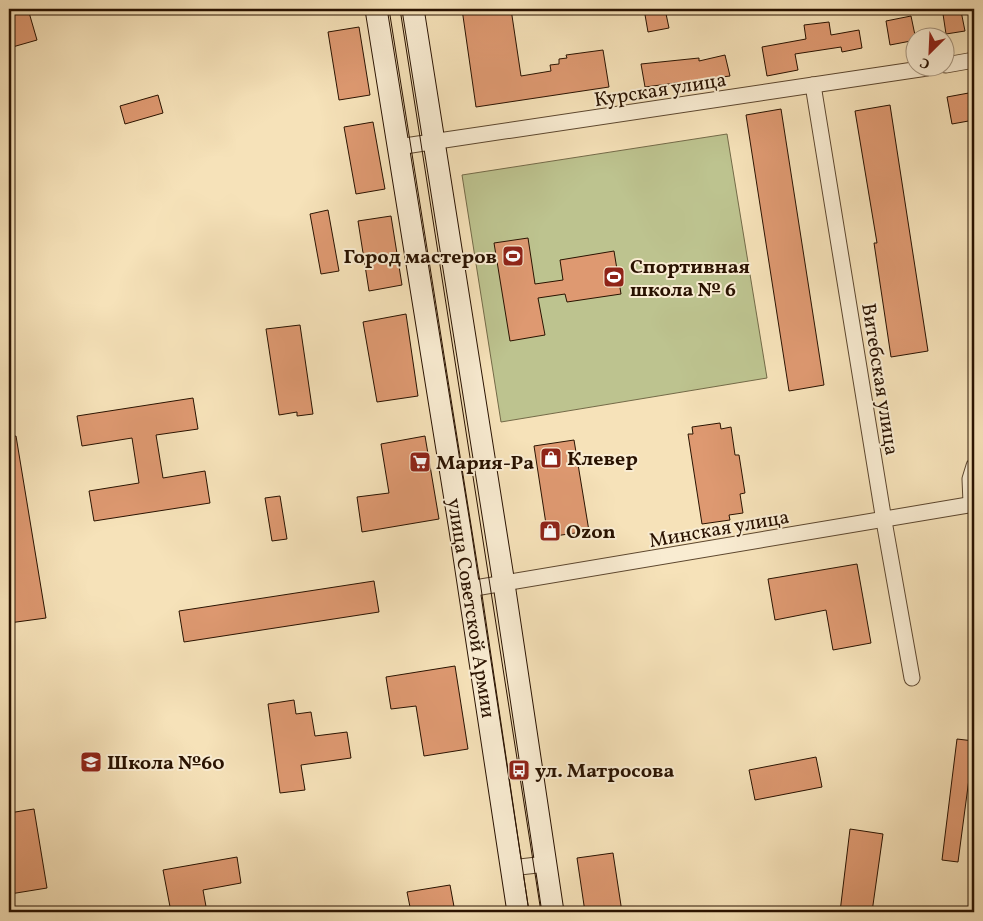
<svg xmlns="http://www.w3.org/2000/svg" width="983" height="921" font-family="Vollkorn,serif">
<rect width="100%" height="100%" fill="#f6e2b9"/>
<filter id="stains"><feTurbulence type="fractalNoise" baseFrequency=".004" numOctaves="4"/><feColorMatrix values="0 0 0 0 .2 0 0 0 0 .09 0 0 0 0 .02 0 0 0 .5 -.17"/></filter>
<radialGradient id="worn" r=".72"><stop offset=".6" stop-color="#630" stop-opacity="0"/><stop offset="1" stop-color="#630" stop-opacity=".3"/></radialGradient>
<!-- green -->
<path fill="#bdc38f" stroke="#736a48" d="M727,134L767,378L501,422L462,175Z"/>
<!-- building -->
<g fill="#de9971" stroke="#291200">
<path d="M9,9H28L37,40L9,48Z"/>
<path d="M462,9H511L521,76L551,71L550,65L559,64V59L567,58L566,55L603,50L609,87L476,107Z"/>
<path d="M644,9H665L669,28L648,32Z"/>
<path d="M961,11L965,31L946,34L943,14Z"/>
<path d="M911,16L916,40L890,45L886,21Z"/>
<path d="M829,22L831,35L859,30L862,48L842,52L841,47L795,54L798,70L767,76L762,47L806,39L804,25Z"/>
<path d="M359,27L370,95L339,100L328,32Z"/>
<path d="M725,55L730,76L645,87L641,64L699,58V61Z"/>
<path d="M974,92V120L952,124L947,97Z"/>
<path d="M158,95L163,113L125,124L120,106Z"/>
<path d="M890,105L928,351L891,357L874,243H877L855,111Z"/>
<path d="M781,109L824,385L789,391L746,115Z"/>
<path d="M373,122L385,189L356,194L344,127Z"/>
<path d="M328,210L339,271L321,274L310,214Z"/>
<path d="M391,216L402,285L369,291L358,221Z"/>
<path d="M528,238L535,284L563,280L560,260L614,251L621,294L567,302L565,294L538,298L545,335L510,341L494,243Z"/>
<path d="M406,314L418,396L377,402L363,322Z"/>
<path d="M300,325L313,414L297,416V412L279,415L266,329Z"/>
<path d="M193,398L198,429L156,435L163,478L205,471L210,503L94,521L89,491L139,483L132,438L82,446L77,416Z"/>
<path d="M720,423L721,429L731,427L735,455H739L745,493L740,494L743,513L729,515L730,520L702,524L688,434H693L692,427Z"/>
<path d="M16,436L46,618L9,623V437Z"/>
<path d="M425,436L439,519L362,532L357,497L389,493L381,444Z"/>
<path d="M574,440L589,531L548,537L534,446Z"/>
<path d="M280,496L287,539L272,541L265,498Z"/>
<path d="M857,564L871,643L833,650L826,610L775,620L768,579Z"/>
<path d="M374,581L379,612L184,642L179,611Z"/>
<path d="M455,666L468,749L424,756L416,706L391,709L386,677Z"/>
<path d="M294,700L296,714L311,712L315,736L347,732L351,758L301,765L305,790L280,793L268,704Z"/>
<path d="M957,739L974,741L958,862L942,860Z"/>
<path d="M816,757L822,787L755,800L749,770Z"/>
<path d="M34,809L47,888L10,894L9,813Z"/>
<path d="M850,829L883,834L872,912H840Z"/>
<path d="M613,853L622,912H585L577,858Z"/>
<path d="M237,857L241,883L203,890L207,912H171L163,870Z"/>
<path d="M450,885L455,912H411L407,892Z"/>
</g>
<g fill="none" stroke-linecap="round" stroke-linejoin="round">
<!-- minor casing -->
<g stroke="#5c462e" stroke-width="17">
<g id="minor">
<path d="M946,65L974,60"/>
<path d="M813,85L884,521L912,678"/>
<path d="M398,147L927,68"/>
<path d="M971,503L970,479L974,466"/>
<path d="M469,589L974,504"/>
<path d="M511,868L546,864"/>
</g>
</g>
<!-- secondary casing -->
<g stroke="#291200" stroke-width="23">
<g id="secondary">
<path d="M376,9L460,530L518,912"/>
<path d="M413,9L504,584L553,912"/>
</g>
</g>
<!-- minor -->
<use href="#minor" stroke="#f9ecd2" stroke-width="15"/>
<!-- secondary -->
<use href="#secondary" stroke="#f9ecd2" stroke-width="21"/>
<!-- tram -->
<g stroke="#291200" stroke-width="1">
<path d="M389,9L481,588L529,912"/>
<path d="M400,9L541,912"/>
</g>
</g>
<!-- icons -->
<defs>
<g id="stadium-square" transform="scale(1.125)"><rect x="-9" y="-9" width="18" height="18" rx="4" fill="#8f2418" stroke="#f9ecd2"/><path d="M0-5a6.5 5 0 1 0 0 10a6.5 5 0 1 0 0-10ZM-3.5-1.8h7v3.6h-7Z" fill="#fff"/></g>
<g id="shop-square" transform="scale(1.125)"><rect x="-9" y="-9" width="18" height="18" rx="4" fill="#8f2418" stroke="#f9ecd2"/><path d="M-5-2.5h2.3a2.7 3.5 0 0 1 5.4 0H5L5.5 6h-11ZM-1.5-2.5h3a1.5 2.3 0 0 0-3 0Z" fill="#fff"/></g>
<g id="supermarket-square" transform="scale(1.125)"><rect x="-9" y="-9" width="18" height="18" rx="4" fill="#8f2418" stroke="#f9ecd2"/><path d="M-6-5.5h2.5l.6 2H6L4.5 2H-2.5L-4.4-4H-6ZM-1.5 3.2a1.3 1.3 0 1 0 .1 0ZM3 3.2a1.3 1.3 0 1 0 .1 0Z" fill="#fff"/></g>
<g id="school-square" transform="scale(1.125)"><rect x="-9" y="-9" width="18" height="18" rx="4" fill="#8f2418" stroke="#f9ecd2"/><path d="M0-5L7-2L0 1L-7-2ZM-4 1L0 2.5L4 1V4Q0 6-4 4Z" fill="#fff"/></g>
<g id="bus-square" transform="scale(1.125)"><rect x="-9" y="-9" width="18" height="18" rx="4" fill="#8f2418" stroke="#f9ecd2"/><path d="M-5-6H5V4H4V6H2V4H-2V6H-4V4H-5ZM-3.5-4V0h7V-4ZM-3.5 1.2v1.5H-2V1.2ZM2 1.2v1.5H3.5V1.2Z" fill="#fff"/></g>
</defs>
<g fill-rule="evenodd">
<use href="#stadium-square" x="513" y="256"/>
<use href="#stadium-square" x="614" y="277"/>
<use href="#shop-square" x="551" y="458"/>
<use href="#supermarket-square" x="420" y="462"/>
<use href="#shop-square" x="550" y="531"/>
<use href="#school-square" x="91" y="762"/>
<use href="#bus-square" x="519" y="770"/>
</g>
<g text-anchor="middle" stroke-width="4" stroke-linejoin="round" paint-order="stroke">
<!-- street labels -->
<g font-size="20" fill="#291200" stroke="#f9ecd2">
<text transform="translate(660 89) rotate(-9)" y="7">Курская улица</text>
<text transform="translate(881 379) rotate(81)" y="7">Витебская улица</text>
<text transform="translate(719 528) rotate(-10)" y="7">Минская улица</text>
<text transform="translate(472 608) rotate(81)" y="7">улица Советской Армии</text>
</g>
<!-- poi labels -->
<g font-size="20" font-weight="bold" fill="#291200" stroke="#f9ecd2" text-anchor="start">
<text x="497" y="263" text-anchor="end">Город мастеров</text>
<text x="630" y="273">Спортивная<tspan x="630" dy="23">школа № 6</tspan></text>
<text x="567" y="465">Клевер</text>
<text x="436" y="469">Мария-Ра</text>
<text x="566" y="538">Ozon</text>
<text x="107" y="769">Школа №60</text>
<text x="535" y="777">ул. Матросова</text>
</g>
</g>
<!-- margin -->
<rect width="983" height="921" fill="none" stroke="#f6e2b9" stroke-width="30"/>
<rect x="10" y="10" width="963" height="901" fill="none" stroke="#291200" stroke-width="2.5"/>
<rect x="15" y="15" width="953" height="891" fill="none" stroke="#291200"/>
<!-- north arrow -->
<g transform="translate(930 52) rotate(204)"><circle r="24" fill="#f9ecd2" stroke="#a6957e"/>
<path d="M0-4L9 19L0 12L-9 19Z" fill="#8f2418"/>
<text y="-8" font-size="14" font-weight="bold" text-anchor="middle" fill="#291200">С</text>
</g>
<rect width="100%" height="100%" filter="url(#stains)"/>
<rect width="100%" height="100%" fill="url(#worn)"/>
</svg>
